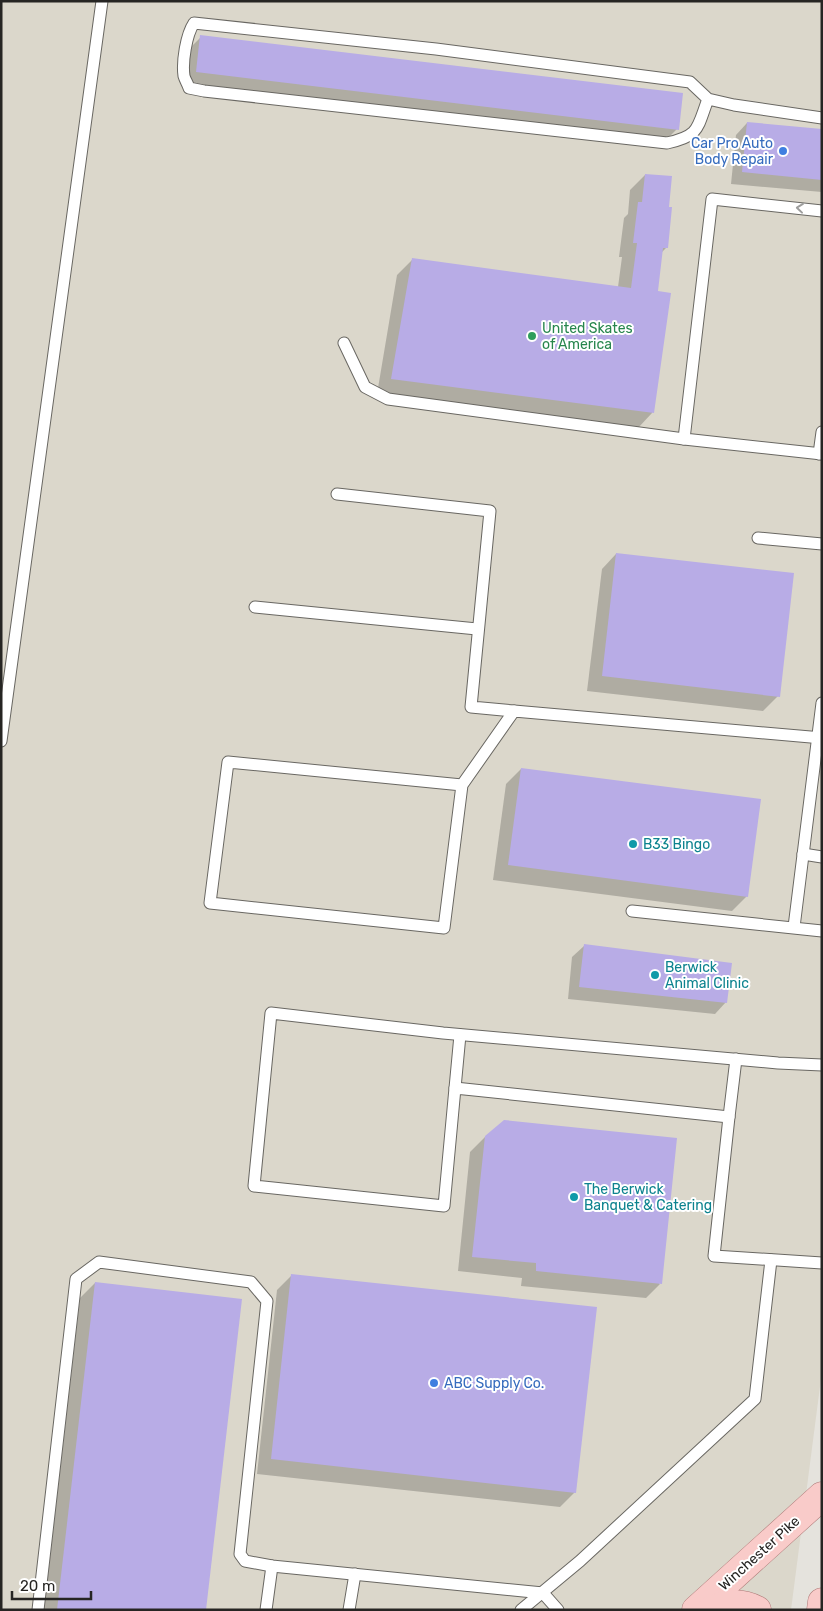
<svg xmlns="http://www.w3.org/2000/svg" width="823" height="1611" font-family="Rubik,sans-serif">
<rect width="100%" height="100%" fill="#e5e3dd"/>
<!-- built -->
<path fill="#dbd7cb" d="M1,1H822V1371L791,1610H1Z"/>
<!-- shadow -->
<g fill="#0003">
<path d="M201,37L677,129L662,144L182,87L186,52Z"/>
<path d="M747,123L822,130V192L731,184L736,135Z"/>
<path d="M645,175L666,248L661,253L656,292L652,413L638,428L377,394L397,275L412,260L618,287L622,257H619L624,218L628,214L630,190Z"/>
<path d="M616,554L778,696L763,711L587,691L602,569Z"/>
<path d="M521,769L747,896L732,911L493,880L506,784Z"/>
<path d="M584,946L726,1002L715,1014L568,999L572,957Z"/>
<path d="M485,1137L660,1284L646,1298L521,1286L522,1278L458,1271L470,1152Z"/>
<path d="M292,1275L575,1492L560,1507L257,1474L277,1290Z"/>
<path d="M95,1283L205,1610H44L80,1298Z"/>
</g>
<!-- building -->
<g fill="#b8ace6">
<path d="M200,35L683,93L679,130L196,72Z"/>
<path d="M747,122L822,129V180L742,172Z"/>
<path d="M645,174L672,176L669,207H672L668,248H663L658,291L671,293L654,413L391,379L412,258L631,288L637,243H633L638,202H642Z"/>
<path d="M616,553L794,573L780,697L602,676Z"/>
<path d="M521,768L761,799L748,897L508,865Z"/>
<path d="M584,944L732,963L727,1003L579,987Z"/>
<path d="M504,1120L677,1138L662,1284L536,1271V1263L472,1257L485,1136Z"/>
<path d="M291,1274L597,1307L576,1493L271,1459Z"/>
<path d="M95,1282L242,1299L206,1610H57Z"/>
</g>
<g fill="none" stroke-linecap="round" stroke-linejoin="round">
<!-- service casing -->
<g stroke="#696762" stroke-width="13">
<g id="service">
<path d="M708,99C697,128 700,136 667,143L204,91L189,88C188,84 185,80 184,76C182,62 186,35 194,23L436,49L690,82L708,99L734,105L822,118"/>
<path d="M822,211L712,199L684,439L822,454"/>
<path d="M344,343L365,387L388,399L684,439"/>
<path d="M819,454L822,432"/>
<path d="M337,494L490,511L471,707L514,711"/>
<path d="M758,538L822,544"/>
<path d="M255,607L477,629"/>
<path d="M1,741L102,1"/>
<path d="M462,785L228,762L210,903L444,928L462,785L514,711L822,738"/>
<path d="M803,854L822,857"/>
<path d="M632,911L822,931"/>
<path d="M794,927L822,703"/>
<path d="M822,1065L778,1063L443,1033L271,1013L254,1186L444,1206L455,1088L729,1117L714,1256L822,1263"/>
<path d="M455,1088L460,1035"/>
<path d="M729,1117L736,1059"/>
<path d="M38,1610L76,1279L99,1262L251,1282L267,1301L240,1554L245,1561L272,1566L543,1593L558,1610"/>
<path d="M266,1610L272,1566"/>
<path d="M349,1610L355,1574"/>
<path d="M521,1610L580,1561L755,1399L771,1260"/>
</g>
</g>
<!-- primary casing -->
<g stroke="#ad7a78" stroke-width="29">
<g id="primary">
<path d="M696,1610L822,1496"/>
<path d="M711,1610C728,1603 741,1602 757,1610"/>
<path d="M821,1610L822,1602"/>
</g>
</g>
<!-- service -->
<use href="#service" stroke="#fff" stroke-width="11"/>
<!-- primary -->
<use href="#primary" stroke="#f9cbc9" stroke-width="28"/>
</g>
<!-- one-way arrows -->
<defs><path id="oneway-chevron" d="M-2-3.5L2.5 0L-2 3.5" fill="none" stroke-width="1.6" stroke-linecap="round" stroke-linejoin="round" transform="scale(1.25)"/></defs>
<use stroke="#9d9d9c" href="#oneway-chevron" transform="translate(800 208) rotate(-174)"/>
<!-- markers -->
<g fill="#3f7fe0" stroke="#fff" stroke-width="2">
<circle cx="783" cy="151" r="5"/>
<circle cx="434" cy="1383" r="5"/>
</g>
<circle fill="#2e9e5b" stroke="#fff" stroke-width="2" cx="532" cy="336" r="5"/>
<g fill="#0f9aa8" stroke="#fff" stroke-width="2">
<circle cx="633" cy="844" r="5"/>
<circle cx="655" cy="975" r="5"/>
<circle cx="574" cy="1197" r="5"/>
</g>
<g text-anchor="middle" stroke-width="4" stroke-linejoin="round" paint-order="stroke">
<!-- shop labels -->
<g font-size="14" fill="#366cbe" stroke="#fff" text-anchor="end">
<text x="773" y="148">Car Pro Auto<tspan x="773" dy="16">Body Repair</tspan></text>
<text x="444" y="1388" text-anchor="start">ABC Supply Co.</text>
</g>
<!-- leisure labels -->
<g font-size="14" fill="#27864d" stroke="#fff" text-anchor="start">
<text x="542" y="333">United Skates<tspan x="542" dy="16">of America</tspan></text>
</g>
<!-- culture labels -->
<g font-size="14" fill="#0d838f" stroke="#fff" text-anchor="start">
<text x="643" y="849">B33 Bingo</text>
<text x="665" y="972">Berwick<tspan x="665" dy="16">Animal Clinic</tspan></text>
<text x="584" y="1194">The Berwick<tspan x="584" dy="16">Banquet &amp; Catering</tspan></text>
</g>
<!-- street labels -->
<g font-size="14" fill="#262523" stroke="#fff">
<text transform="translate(759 1553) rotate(-42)" y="5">Winchester Pike</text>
</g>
</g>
<!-- border -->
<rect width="823" height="1611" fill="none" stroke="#262523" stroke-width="5"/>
<!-- scale -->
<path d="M12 1591v8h79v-8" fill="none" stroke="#262523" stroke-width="2.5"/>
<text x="20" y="1591" font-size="15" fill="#262523" stroke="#ffffff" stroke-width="4" paint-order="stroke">20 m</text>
</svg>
